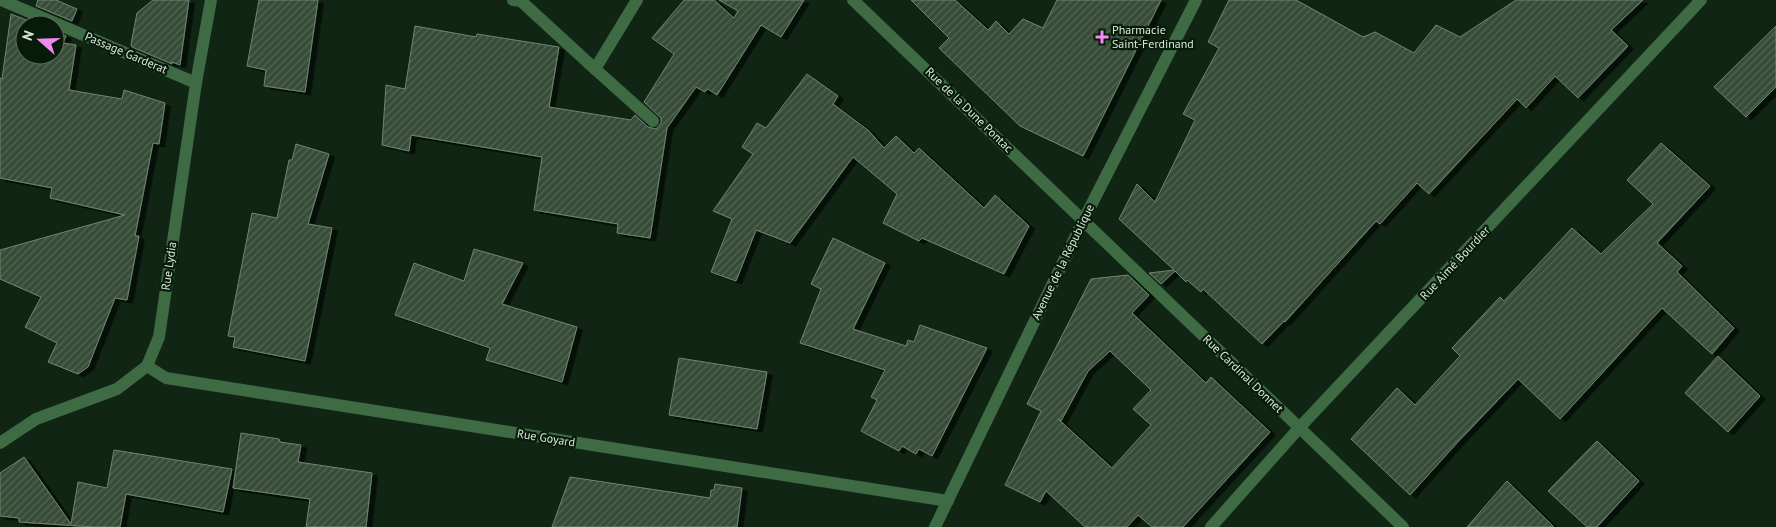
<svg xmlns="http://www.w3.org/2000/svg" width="1776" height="527" font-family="'PT Sans',sans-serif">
<defs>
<pattern id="building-hatch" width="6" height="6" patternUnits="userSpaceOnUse" patternTransform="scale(1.25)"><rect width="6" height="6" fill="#374d39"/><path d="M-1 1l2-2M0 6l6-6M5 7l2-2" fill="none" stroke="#536755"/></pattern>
<filter id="shadow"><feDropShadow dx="5.5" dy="3" stdDeviation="0" flood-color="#0009"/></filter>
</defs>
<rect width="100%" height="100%" fill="#102513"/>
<!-- building -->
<g fill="url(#building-hatch)" stroke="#6f8771" fill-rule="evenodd" filter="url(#shadow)">
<path d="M38,0H56L77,9L72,21L36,6Z"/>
<path d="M153,0H189L180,65L172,62V64L132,47L131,44L137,13Z"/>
<path d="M259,0H318L305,92L264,86L266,70L247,66Z"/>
<path d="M684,0H714L734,18L738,11L719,0H804L781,37L761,25L717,95L708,89L705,92L696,87L667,128L650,238L617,233L618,224L534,210L542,157L411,135L409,151L382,145L386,85L405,89L415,26L476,37L477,34L559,47L549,107L631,120L635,115L648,127L656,129L661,123V118L644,102L674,54L652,38Z"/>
<path d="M911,0H955L988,30L996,21L1009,34L1023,19L1043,28L1057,0H1161L1083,156L1020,126L939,48L949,38Z"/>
<path d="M1229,0H1296L1363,37L1375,32L1414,53L1436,25L1460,37L1516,0H1643L1611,30L1628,46L1578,98L1555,76L1526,108L1517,99L1429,194L1417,183L1380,224L1376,221L1285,322L1284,321L1262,344L1203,289L1201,292L1187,280L1186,282L1175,271L1161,284L1149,273L1174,270L1119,219L1137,184L1155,202L1195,120L1183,114L1219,48L1208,42Z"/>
<path d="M11,14L39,25H25V55H55V32L66,36L63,43L76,45L69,90L122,99L124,90L165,103L159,144L153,143L135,236H139L127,300L115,298L88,367L78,374L48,362L57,343L25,327L41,297L0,279V250L125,215L50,198L52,188L0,178V78L2,79Z"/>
<path d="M1776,26V87L1746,117L1714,87Z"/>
<path d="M807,74L838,96L833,104L869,131L884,148L896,136L914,153L919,148L984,208L995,195L1029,226L1004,274L922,238L919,241L883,223L897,194L853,157L790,243L756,230L736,281L711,272L732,219L713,211L753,154L742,147L757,123L766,128Z"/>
<path d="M1661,143L1710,186L1657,243L1682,266L1677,272L1734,328L1712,354L1662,308L1560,419L1518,379L1456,444L1410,495L1351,439L1397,388L1415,405L1460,356L1452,348L1500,297L1504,301L1572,228L1601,254L1653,204L1627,180Z"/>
<path d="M296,144L329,154L308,224L332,228L305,361L233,347L235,337L228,336L252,213L277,218L289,160H292Z"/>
<path d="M833,238L885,263L853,329L906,346L908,340L914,342L920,325L987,348L932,456L919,449L916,454L902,446L899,451L861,431L877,400L871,397L885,370L800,343L821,289L811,284Z"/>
<path d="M474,249L523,263L502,304L577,327L562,382L486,360L490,348L395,315L414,263L464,281Z"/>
<path d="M1128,275L1149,295L1132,313L1206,383L1211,377L1270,432L1183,527H1152L1138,515L1127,527H1085L1046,491L1040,502L1005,485L1041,411L1027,404L1091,279ZM1110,351L1151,390L1133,409L1151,425L1112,468L1058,419L1061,421L1088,371Z"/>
<path d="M1718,356L1760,396L1728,432L1685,393Z"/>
<path d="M679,358L767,372L757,429L669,415Z"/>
<path d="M241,433L279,439L280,442L301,445L298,462L372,473L366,527H306L310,499L233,488Z"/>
<path d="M1597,441L1639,481L1597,527H1587L1548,491Z"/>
<path d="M114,450L232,469L223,512L126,494L120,527H94L19,522V518L0,516V473L24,457L71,524L78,482L107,488Z"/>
<path d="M570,477L710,498L711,490H714L715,484L742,488L737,527H552Z"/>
<path d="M1507,481L1554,527H1467Z"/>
</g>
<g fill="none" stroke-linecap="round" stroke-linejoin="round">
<!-- minor -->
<g stroke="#3e6a44" stroke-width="12">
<path d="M1,0L196,83"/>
<path d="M513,0L521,1L595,69L637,0"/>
<path d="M853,0L1403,527"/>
<path d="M595,69L653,121"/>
<path d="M147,366L166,378L948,501"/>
<path d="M0,443L36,419L117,389L147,366L159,337L196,83L211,0"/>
<path d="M935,527L1083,221L1196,0"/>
<path d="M1211,527L1300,427L1701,0"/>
</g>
</g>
<!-- markers -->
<path fill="#f28af2" stroke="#071b0a" stroke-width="2" d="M1099.5 29.5h5v5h5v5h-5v5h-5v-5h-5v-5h5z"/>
<g text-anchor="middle" stroke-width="4.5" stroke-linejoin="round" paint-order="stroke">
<!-- poi labels -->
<g font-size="12" fill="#dce8dc" stroke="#071b0a" text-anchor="start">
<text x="1112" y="34">Pharmacie<tspan x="1112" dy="14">Saint-Ferdinand</tspan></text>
</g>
<!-- street labels -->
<g font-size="12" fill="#dce8dc" stroke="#071b0a">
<text transform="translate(126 53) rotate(23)" y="4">Passage Garderat</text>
<text transform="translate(969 110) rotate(44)" y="4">Rue de la Dune Pontac</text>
<text transform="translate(1063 262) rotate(-64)" y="4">Avenue de la République</text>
<text transform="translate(1455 263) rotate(-47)" y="4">Rue Aimé Bourdier</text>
<text transform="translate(169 266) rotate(-82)" y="4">Rue Lydia</text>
<text transform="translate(1243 374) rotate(44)" y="4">Rue Cardinal Donnet</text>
<text transform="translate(546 438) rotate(9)" y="4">Rue Goyard</text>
</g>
</g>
<!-- north arrow -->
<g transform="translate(40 40) rotate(290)"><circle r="24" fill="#071b0a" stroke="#5c6d5e"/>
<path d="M0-4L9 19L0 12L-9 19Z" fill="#f28af2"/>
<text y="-8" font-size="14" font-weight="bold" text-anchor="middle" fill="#dce8dc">N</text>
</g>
</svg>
